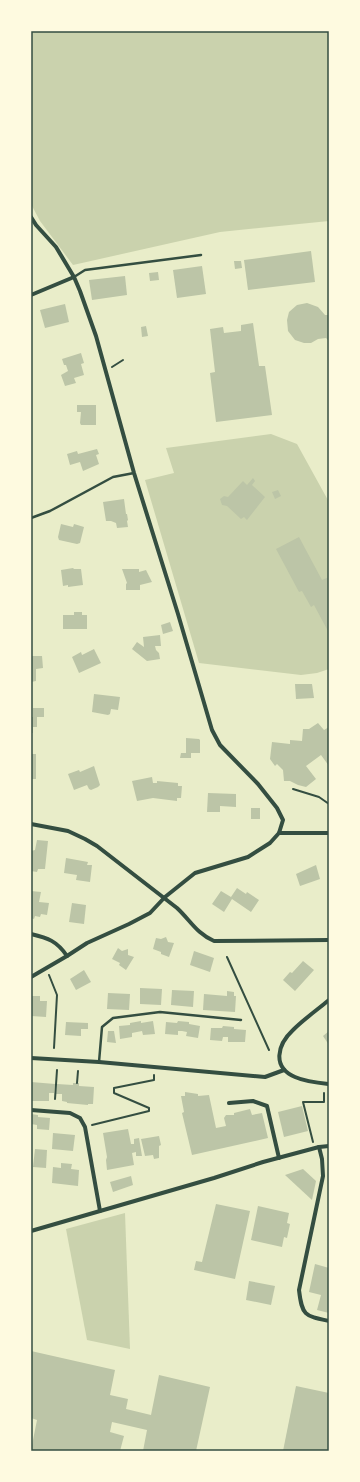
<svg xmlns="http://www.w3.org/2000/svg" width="360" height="1482" font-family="'PT Sans',sans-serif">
<rect width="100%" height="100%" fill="#e9edc9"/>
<!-- green -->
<g fill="#cad2ad">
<path d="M31,31H329V221L220,232L73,265L40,221L31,204Z"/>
<path d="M271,434L297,444L329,502V669L317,673L301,675L199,663L145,480L174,473L166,448Z"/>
<path d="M125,1213L130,1349L87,1340L66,1229Z"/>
</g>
<!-- building -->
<g fill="#bcc5a7">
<path d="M311,251L315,282L248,290L244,260Z"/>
<path d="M234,261H241L242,268L235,269Z"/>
<path d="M202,266L206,294L177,298L173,270Z"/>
<path d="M158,272L159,280L150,281L149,273Z"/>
<path d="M125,276L127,295L92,300L89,280Z"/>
<path d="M307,303L318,307L325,315H329V341L326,338L318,339L311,343H304L295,340L288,331L287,320L289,312L297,305Z"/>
<path d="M65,304L69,322L45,328L40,310Z"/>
<path d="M253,323L259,366H265L272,415L216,422L210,373L215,372L210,329L223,327L224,333L241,331V325Z"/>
<path d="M146,326L148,336L142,337L141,327Z"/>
<path d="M81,353L84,363L81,364L84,375L74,378L76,383L65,386L61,375L68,371L66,365H64L62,359Z"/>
<path d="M77,405H96V425H81L80,423L81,412H77Z"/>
<path d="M97,449L99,454L96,455L99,464L83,471L80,462L70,465L67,454L77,451L78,454Z"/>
<path d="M253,478L255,481L252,485L265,497L247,520L244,517L241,519L227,506L222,505L220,499L224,496L228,497L243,481L247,485Z"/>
<path d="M278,490L281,496L275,499L272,492Z"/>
<path d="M124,499L126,514H127L128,520L127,521L128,527L117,528L116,523L111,521H106L103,502Z"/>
<path d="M61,524L73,527L74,524L84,527L80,543L77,544L59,540L58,537Z"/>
<path d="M299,537L322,580L329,577V633L314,605L311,607L302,591L299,592L276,549Z"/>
<path d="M73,568L74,569H81L83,585L68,587V585L63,586L61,570Z"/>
<path d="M122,569H139V572L146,570L152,582L140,585V590H126V584L127,583Z"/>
<path d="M74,612H82V615H87V629H63V615H74Z"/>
<path d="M170,622L173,631L163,634L161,625Z"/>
<path d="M160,635L161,646H155L156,650L159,653L160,659L147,661L132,649L137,642L144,647L143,637Z"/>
<path d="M94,649L101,663L79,673L72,657L81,652L82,655Z"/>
<path d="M31,656H42L43,668L36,669V681L31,682Z"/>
<path d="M295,684H312L314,698L296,699Z"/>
<path d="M94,694L120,697L118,710L111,709L110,714L108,715L92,712Z"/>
<path d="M33,708H44V717H37V727H33V733H31V717H33Z"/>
<path d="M318,723L324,730L329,727V766L321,755L306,766L316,779L306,787L298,785L290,781H284L283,770L277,764L275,766L270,759L272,742L290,744V740L302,741L303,729H309Z"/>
<path d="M186,738L199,739L200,740V753H191V758H180L181,753H186Z"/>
<rect x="31" y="754" width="5" height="25"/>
<path d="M94,766L100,785L98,787L91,790L89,789L87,785L74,790L68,774L79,770L80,772Z"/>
<path d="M152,777L153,783H157V781L178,783V786H182L181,798H177V801L153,798L137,801L132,781Z"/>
<path d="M208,793L236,794V807L220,806V812H207Z"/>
<rect x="251" y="808" width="9" height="11"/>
<path d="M37,840L48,841L45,869H38L37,872L31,871V851L35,850Z"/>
<path d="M66,858L88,862L87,865H92L90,882L76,880L77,875L64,873Z"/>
<path d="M316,865L320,879L300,886L296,874Z"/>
<path d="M237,888L246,894L247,892L259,900L251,912L232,899L224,912L212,904L221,891L231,897Z"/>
<path d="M31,891L41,892L39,902L49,903L47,915L41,914L40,917L35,916L34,919L31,918Z"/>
<path d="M72,903L86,905L84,924L69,922Z"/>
<path d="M166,937L168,942L174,943L169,957L161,954V952L153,949L156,938L161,939Z"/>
<path d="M118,948L122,951L128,949V955L134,957L126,970L119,965L120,963L112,959Z"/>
<path d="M194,951L214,958L210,972L190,965Z"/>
<path d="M303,961L314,970L295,991L283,980L290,972L292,973Z"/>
<path d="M84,970L91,982L76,990L70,979Z"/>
<path d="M140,988L162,989L161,1005L140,1004Z"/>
<path d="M172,990L194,991L193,1007L171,1005Z"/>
<path d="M227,991L234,992V996H236L235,1012L203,1010L204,994L227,996Z"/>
<path d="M108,993L130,994L129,1010L107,1009Z"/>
<path d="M31,996H40V1001H47L46,1017L31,1016Z"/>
<path d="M141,1021V1023L153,1021L155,1034L143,1035L142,1031L132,1033V1037L120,1039L119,1026L130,1025V1023Z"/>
<path d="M178,1021L189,1022V1024L200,1026L198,1038L186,1036L187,1032L182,1031H178V1035L165,1034L166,1022L177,1023Z"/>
<path d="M66,1022L88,1023V1029H81V1036L65,1035Z"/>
<path d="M223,1026L234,1027V1029L246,1030L245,1042H228V1037H223L222,1041L210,1040L211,1028H222Z"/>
<path d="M108,1031H114L116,1043L107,1042Z"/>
<path d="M329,1031V1045L323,1036Z"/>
<path d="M31,1082L55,1084L54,1093H49V1101H31Z"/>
<path d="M73,1083H79V1086L94,1087L93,1104H88V1105L67,1103V1102L62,1101V1094H56L57,1084L73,1085Z"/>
<path d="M185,1092L198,1094V1096L209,1095L216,1128L226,1126L224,1118L226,1115H234V1113L250,1109L252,1115L262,1113L268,1138L192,1155L182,1113L184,1112L181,1096H185Z"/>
<path d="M302,1106L308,1131L284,1137L278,1112Z"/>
<path d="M31,1114L38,1115V1117L50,1118L49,1130L37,1129V1125L31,1124Z"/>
<path d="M128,1129L131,1144H134V1139L139,1138L142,1156H136V1152L132,1153L134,1165L107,1170L106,1160L107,1157L103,1133Z"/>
<path d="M53,1133L75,1135L73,1151L52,1149Z"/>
<path d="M159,1136L161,1145L159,1146V1158L154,1159L153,1155L145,1156L141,1139Z"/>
<path d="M35,1149L47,1150L46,1168L33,1167Z"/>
<path d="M61,1163L72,1164L71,1169L79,1170L78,1186L52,1183L53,1167L61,1168Z"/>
<path d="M303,1169L316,1181L312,1200L285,1175Z"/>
<path d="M131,1176L133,1185L113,1192L110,1182Z"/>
<path d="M216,1204L250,1211L235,1279L194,1270L196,1261L202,1262Z"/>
<path d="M258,1206L289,1213L287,1223L290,1224L287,1238L284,1237L282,1247L251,1240Z"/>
<path d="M315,1264L329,1268V1313L317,1310L321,1295L309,1292Z"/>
<path d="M249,1281L275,1286L271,1305L246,1300Z"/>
<path d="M31,1351L115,1370L110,1395L128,1399L126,1409L151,1415L159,1375L210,1387L196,1451H143L147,1430L112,1422L110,1432L124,1436L120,1451L31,1450L37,1420L31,1418Z"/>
<path d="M296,1386L329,1393V1451H283Z"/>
</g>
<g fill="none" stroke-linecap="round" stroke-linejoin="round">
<!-- path -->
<g stroke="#344e41" stroke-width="2">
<path d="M112,367L123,360"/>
<path d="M293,789L319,797L329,804"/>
<path d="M227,957L269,1050"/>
<path d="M49,975L57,995L54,1048"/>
<path d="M77,1083L78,1071"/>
<path d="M55,1099L57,1070"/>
<path d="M92,1125L149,1111V1108L114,1093V1088L154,1080V1075"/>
<path d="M313,1142L303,1102H324V1093"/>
</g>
<!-- service -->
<g stroke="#344e41" stroke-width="2.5">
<path d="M74,277L85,270L201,255"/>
<path d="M31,518L50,511L113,477L134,473"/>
<path d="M99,1062L102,1027L113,1018L160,1012L241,1020"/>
</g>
<!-- minor -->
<g stroke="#344e41" stroke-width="4">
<path d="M31,217L36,225L56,247L74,277L80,291L96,336L134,473L178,614L212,730L220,745L258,784L277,808L283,820L279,833"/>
<path d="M31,295L74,277"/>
<path d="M31,824L68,831L85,839L97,846L177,908C190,920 197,934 214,941L329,940"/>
<path d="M31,934C48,938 57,941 67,956"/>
<path d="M31,977L67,956L87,943L129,924L150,913L165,897L195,873L248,857L270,843L279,833H329"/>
<path d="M329,1000C317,1010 304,1019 293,1030C277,1045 272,1067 295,1077C306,1082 318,1083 329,1084"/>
<path d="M31,1058L99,1062L265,1077L284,1070"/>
<path d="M229,1103L253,1101L267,1106L279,1158"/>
<path d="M31,1110L70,1113L80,1118L85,1127L100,1211"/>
<path d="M319,1147L322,1159L323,1176L299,1290C302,1316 305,1316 329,1321"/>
<path d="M31,1231L214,1178L263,1162L319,1147L329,1146"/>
</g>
</g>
<!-- border -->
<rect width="360" height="1482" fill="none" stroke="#fefae0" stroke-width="64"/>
<rect x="32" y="32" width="296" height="1418" fill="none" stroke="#344e41" stroke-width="1.5"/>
</svg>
